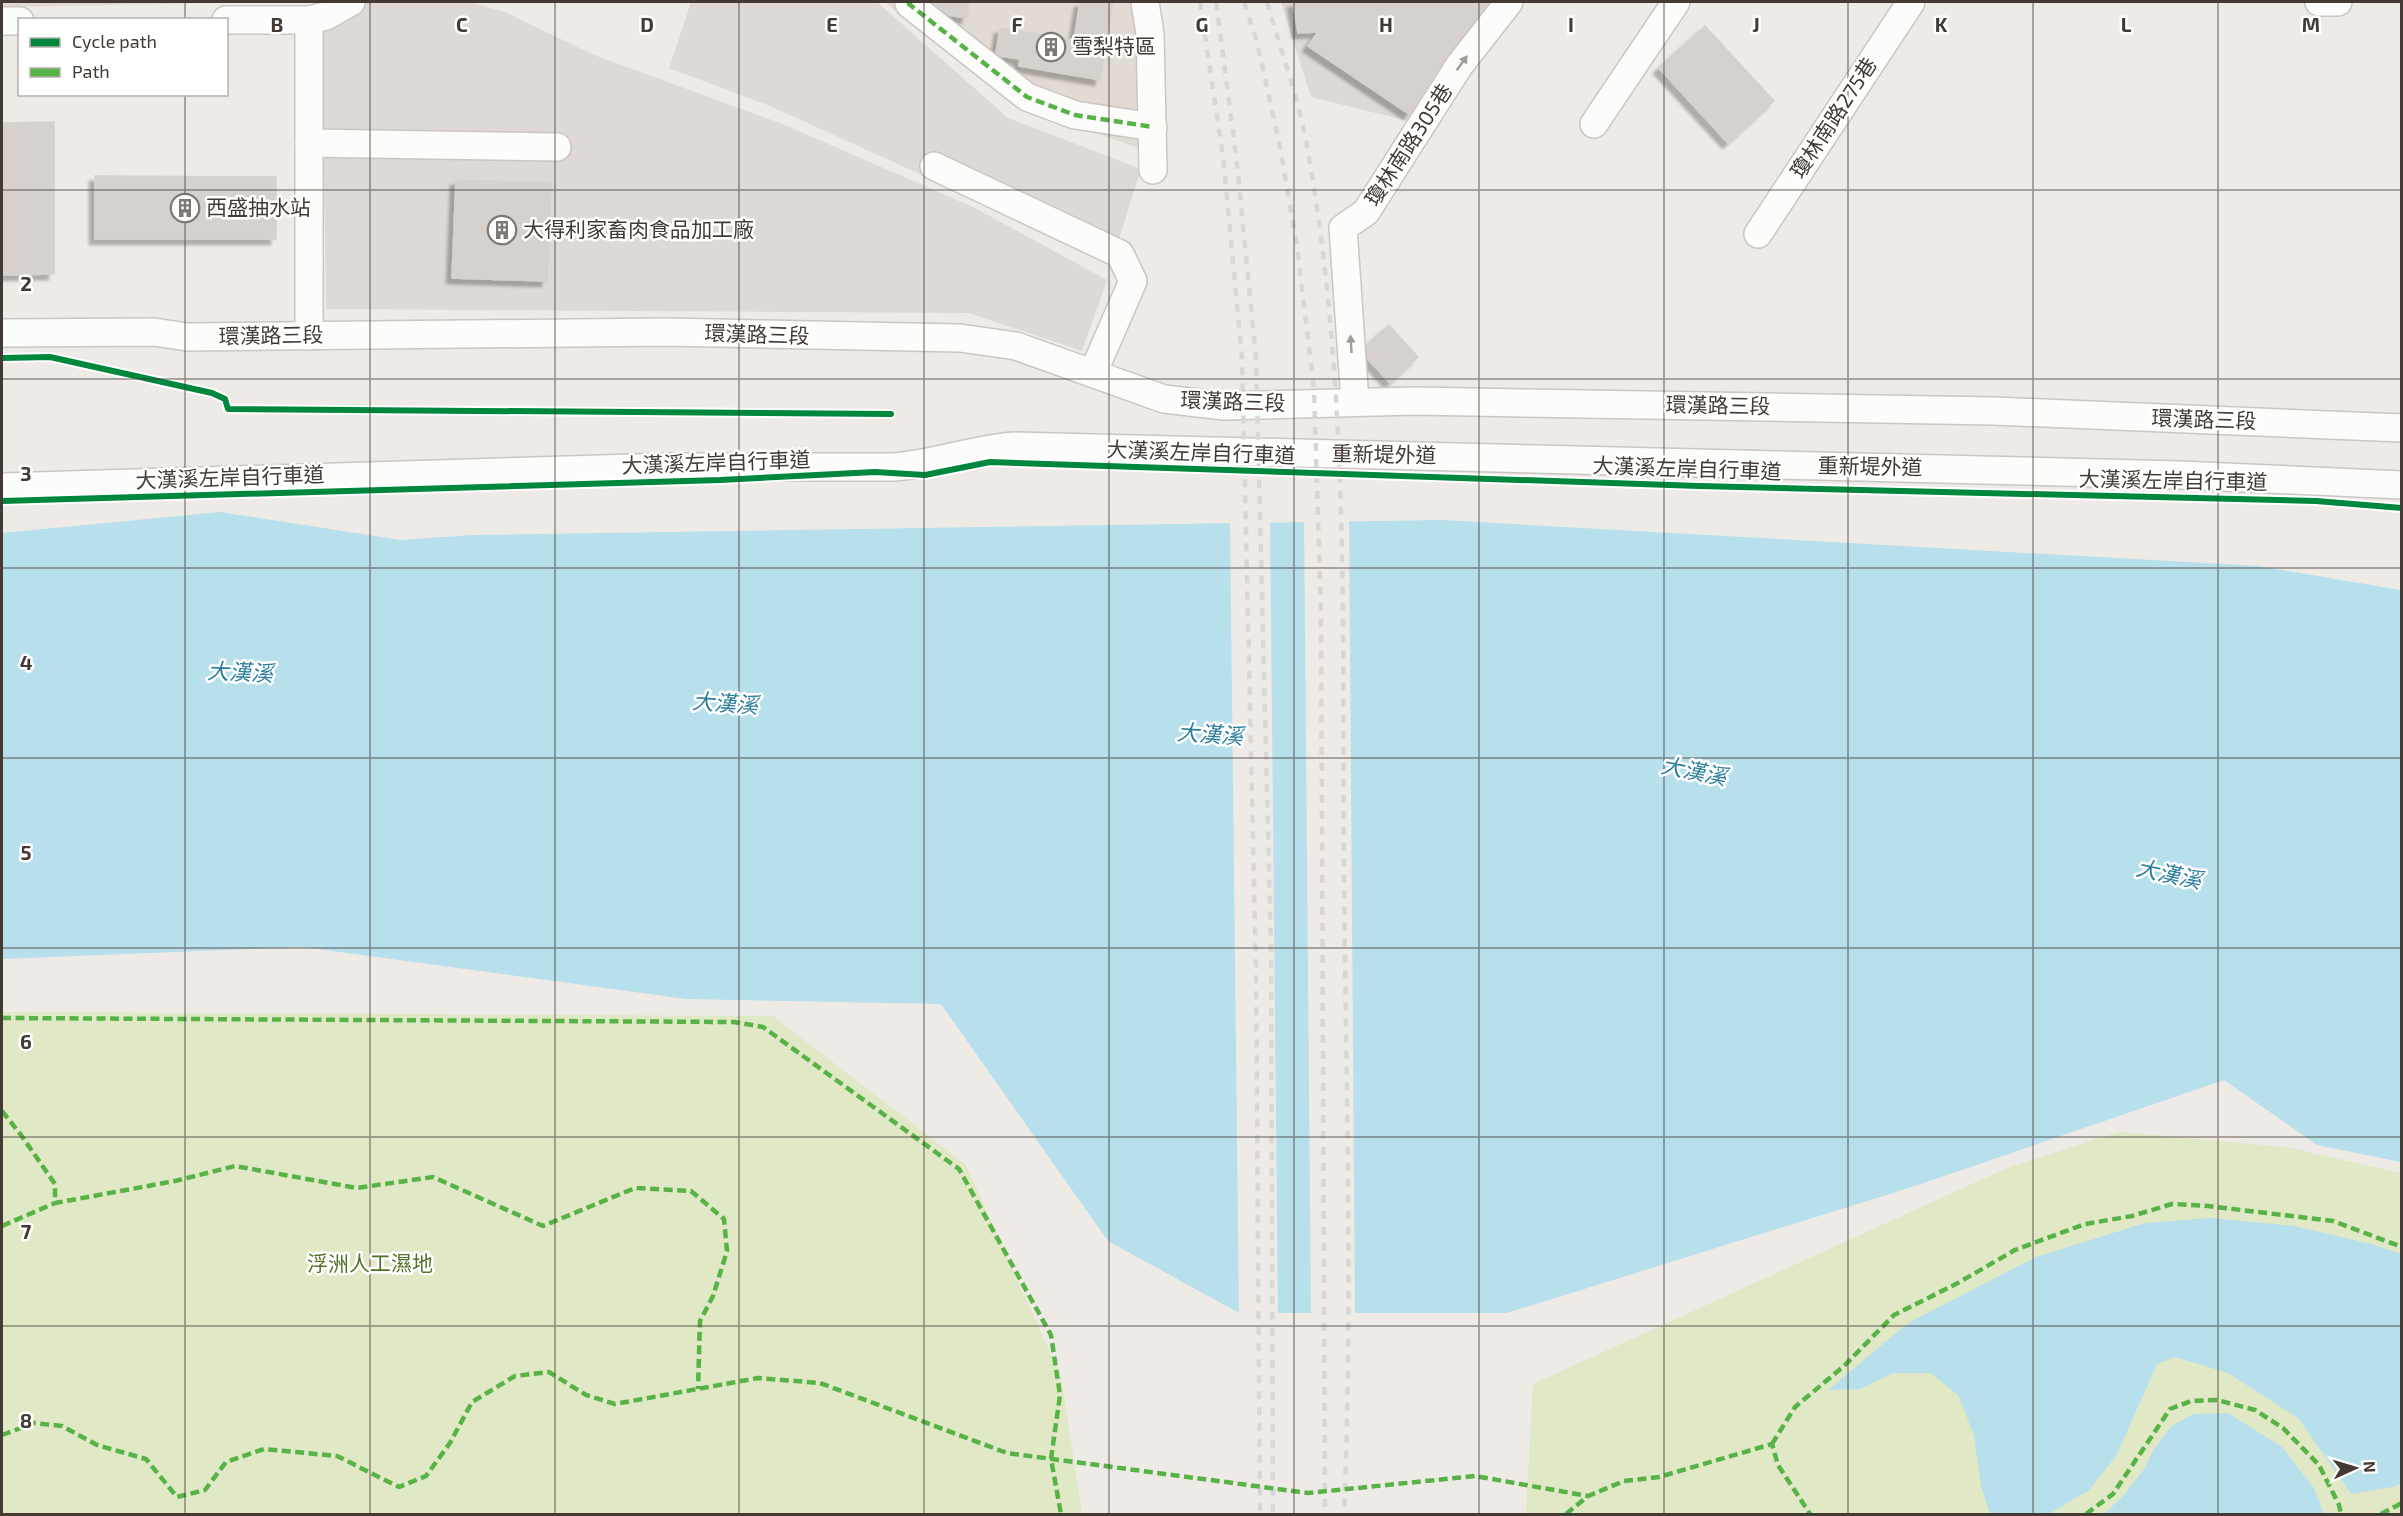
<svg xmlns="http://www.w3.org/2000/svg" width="2403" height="1516" font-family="'Exo 2','Noto Sans TC',sans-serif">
<defs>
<filter id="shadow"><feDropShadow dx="-5.5" dy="5.5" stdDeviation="1.5" flood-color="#0004"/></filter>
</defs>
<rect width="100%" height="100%" fill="#eeeae6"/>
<!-- residential -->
<path fill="#e2dbd3" d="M889,2H1147L1150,152L1017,106L888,5Z"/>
<!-- industrial -->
<g fill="#ded9d4">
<path d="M2,2H274L2,7Z"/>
<path d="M369,2H470L505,12L594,55L785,125L975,208L1107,280L1082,351L969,313L326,309L322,32Z"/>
<path d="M691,2H877L1008,118L1141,169L1112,261L770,106L669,68Z"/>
<path d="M1281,2H1502L1416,123L1311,97Z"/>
</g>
<!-- green -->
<g fill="#e0e8c6">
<path d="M2,1012L773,1016L966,1165L1061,1377L1082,1514H2Z"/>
<path d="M2119,1132L2286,1147L2401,1173V1514H1526L1533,1384L2007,1168Z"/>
</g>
<!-- water -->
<g fill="#b7dfec">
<path d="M220,512L401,540L473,535L1441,520L2258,566L2401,590V1162L2317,1145L2224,1080L1912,1187L1507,1313H1239L1108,1241L941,1004L686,999L303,947L2,959V533Z"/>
<path d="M2211,1218L2294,1226L2371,1244L2401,1254L2402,1482L2397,1486L2351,1494L2299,1419L2228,1373L2175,1357L2157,1364L2116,1456L2089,1490L2049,1514H1990L1981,1486L1974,1435L1958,1395L1930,1373H1893L1860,1389L1828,1390L1908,1323L2036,1257L2145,1223Z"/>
<path d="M2228,1413L2282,1447L2314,1488L2324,1514H2104L2124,1495L2145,1468L2153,1450L2172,1426L2193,1414Z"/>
</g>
<!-- pier -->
<g fill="#eeeae6">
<path d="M1349,518L1355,1316H1311L1304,519Z"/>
<path d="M1270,519L1278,1316H1239L1230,520Z"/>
</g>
<!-- building -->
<g fill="#d6d1cd" stroke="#d6d1cc" stroke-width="1.5" filter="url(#shadow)">
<path d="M931,2H969L967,18L948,15Z"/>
<path d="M1080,2H1113L1100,80L1019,66L1020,59L1000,56L996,53L1000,28L1074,40Z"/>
<path d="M1293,2H1489L1447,56L1409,114L1308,46L1318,32L1298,33Z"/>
<path d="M1705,26L1774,101L1728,143L1659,68Z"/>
<path d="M54,122V274L2,275V123Z"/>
<path d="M95,176L276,177V239H95Z"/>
<path d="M456,180L551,183L547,281L452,278Z"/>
<path d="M1389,325L1418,357L1390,383L1368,359L1367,345Z"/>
</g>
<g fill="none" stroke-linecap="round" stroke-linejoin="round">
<!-- minor casing -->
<g stroke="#cac6c2" stroke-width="30">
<g id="minor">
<path d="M910,2L909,4L1027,97L1075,115L1153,127"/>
<path d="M1145,2L1150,34L1153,170"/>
<path d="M2319,2H2338"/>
<path d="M226,20H309L326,16L351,2"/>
<path d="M309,20V336"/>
<path d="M2,21H20"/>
<path d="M1594,124L1676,2"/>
<path d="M309,143L557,147"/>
<path d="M934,166L1120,254L1133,281L1093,373"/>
<path d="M1758,234L1911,2"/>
<path d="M2,333L154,332L187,337L665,332L960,338L1016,346L1164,399L1224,406L1415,401L1994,411L2402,428"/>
<path d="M1355,402L1343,228L1366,212L1459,66L1509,2"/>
<path d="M2,487L668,467H894C935,464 973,449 1014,446L2180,475L2402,485"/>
</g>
</g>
<!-- minor -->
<use href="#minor" stroke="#fcfcfb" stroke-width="27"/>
<!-- rail -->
<g stroke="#d8d7d7" stroke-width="4.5" stroke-dasharray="8 8" stroke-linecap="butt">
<path d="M1200,2L1223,156L1242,357L1256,971L1260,1514"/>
<path d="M1216,2L1236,155L1256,357L1271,948L1273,1514"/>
<path d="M1244,2L1257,42L1279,142L1297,246L1314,389L1321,614L1325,1514"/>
<path d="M1267,2C1280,48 1297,94 1306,141C1350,380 1342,631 1344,873C1346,1086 1353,1301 1344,1514"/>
</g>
<!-- quiet -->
<g stroke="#57b346" stroke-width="4.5" stroke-dasharray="9 4.5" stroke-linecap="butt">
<path d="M910,2L909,4L1027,97L1075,115L1153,127"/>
<path d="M2,1018L734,1022L763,1027L959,1169L1051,1335L1060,1395L1051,1459L1061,1514"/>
<path d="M2,1111L21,1135L55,1184V1203L175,1181L235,1166L357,1188L433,1177L543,1226L635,1188L691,1191L724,1219L727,1251L713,1296L700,1321L698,1389"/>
<path d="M2,1226L55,1203"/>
<path d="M2,1435L34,1423L62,1426L97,1445L146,1459L177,1497L205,1490L226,1462L264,1449L337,1456L399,1487L426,1476L450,1443L472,1402L515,1376L549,1372L586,1395L615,1404L758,1378L820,1383L1007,1453L1308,1493L1475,1476L1588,1496"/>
<path d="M1772,1444L1795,1407L1844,1366L1894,1315L1956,1284L2015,1250L2085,1224L2132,1216L2172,1204L2208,1206L2333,1221L2402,1247"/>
<path d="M1566,1514L1588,1496L1624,1481L1659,1477L1772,1444L1778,1465L1810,1514"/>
<path d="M2086,1514L2113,1494L2170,1409L2191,1401L2217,1400L2255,1410L2283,1428L2319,1465L2339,1505L2341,1514"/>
<path d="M2381,1514L2402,1503"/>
</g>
<!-- cycleway casing -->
<g stroke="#fff" stroke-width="10">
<g id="cycleway">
<path d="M2,358L50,357L212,393L225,399L228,409L891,414"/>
<path d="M2,501L720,480L875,472L925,475L990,462L1699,486L2316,501L2402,508"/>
</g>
</g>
<!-- cycleway -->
<use href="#cycleway" stroke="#00873e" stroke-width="6"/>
</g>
<!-- one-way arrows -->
<defs><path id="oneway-solid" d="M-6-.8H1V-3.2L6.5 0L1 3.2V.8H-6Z" transform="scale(1.5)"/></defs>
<g fill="#a09b97">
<use href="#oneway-solid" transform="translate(1462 63) rotate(-54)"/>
<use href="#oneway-solid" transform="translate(1351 344) rotate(-94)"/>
</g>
<!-- grid -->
<path fill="none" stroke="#433a33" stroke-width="1.5" stroke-opacity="0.55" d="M185,2V20M370,2V1514M555,2V1514M739,2V1514M924,2V1514M1109,2V1514M1294,2V1514M1479,2V1514M1664,2V1514M1848,2V1514M2033,2V1514M2218,2V1514M185,94V1514M2,190H2402M2,379H2402M2,568H2402M2,758H2402M2,948H2402M2,1137H2402M2,1326H2402"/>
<!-- icons -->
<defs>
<g id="building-ring" transform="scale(1.5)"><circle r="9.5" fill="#fff" stroke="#7f7872" stroke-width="1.5"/><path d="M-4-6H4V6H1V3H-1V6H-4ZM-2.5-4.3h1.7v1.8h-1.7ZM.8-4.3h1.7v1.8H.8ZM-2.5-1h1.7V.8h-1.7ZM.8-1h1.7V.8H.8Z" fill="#7f7872"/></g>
</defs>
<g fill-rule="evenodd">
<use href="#building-ring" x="1051" y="47"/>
<use href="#building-ring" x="185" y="208"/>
<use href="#building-ring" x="502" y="230"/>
</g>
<g text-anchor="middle" stroke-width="5" stroke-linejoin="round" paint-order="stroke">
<!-- poi labels -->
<g font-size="21" fill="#433a33" stroke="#fff" text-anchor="start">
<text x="1072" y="54">雪梨特區</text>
<text x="206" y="215">西盛抽水站</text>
<text x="523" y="237">大得利家畜肉食品加工廠</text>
</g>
<!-- street labels -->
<g font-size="21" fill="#433a33" stroke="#fff">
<text transform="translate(1834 118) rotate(-57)" y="7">瓊林南路275巷</text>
<text transform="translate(1409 145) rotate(-57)" y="7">瓊林南路305巷</text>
<text transform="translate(757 335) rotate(2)" y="7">環漢路三段</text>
<text transform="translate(271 336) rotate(-1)" y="7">環漢路三段</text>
<text transform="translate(1233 402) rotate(2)" y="7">環漢路三段</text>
<text transform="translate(1718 406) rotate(1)" y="7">環漢路三段</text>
<text transform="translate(2204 420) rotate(2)" y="7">環漢路三段</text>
<text transform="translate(1201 453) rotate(2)" y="7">大漢溪左岸自行車道</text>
<text transform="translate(1384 455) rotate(1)" y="7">重新堤外道</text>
<text transform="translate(716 463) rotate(-2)" y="7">大漢溪左岸自行車道</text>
<text transform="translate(1870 467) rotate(1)" y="7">重新堤外道</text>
<text transform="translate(1687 469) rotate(2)" y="7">大漢溪左岸自行車道</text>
<text transform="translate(230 478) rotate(-2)" y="7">大漢溪左岸自行車道</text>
<text transform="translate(2173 481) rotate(1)" y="7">大漢溪左岸自行車道</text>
</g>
<!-- park labels -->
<g font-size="21" fill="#507328" stroke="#fff">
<text x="370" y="1271">浮洲人工濕地</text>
</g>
<!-- water labels -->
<g font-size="22" font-style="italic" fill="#2c7e9c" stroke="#fff">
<text transform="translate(240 672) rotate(2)" y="8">大漢溪</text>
<text transform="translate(725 703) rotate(4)" y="8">大漢溪</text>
<text transform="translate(1210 734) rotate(4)" y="8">大漢溪</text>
<text transform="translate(1694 771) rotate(11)" y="8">大漢溪</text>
<text transform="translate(2169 874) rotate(12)" y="8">大漢溪</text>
</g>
</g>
<g font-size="20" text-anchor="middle" font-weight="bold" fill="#433a33" stroke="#fff" stroke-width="5" stroke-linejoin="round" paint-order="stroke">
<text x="277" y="32">B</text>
<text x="462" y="32">C</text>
<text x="647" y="32">D</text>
<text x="832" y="32">E</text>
<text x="1017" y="32">F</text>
<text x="1202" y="32">G</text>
<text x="1386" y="32">H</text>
<text x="1571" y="32">I</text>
<text x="1756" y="32">J</text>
<text x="1941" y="32">K</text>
<text x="2126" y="32">L</text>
<text x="2311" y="32">M</text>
<text x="26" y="291">2</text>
<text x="26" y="481">3</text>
<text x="26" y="670">4</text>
<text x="26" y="860">5</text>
<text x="26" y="1049">6</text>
<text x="26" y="1239">7</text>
<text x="26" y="1428">8</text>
</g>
<!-- border -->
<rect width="2403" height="1516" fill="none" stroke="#433a33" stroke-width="6"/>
<!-- legend -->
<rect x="18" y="18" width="210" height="78" fill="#ffffff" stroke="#b4b0ad" stroke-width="1.5"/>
<rect x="30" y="38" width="30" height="9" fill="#00873e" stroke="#b4b0ad" stroke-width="1.5"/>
<text x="72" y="48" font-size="18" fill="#433a33">Cycle path</text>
<rect x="30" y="68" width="30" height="9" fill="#57b346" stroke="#b4b0ad" stroke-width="1.5"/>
<text x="72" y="78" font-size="18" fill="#433a33">Path</text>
<!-- north arrow -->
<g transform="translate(2355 1468) rotate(86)" stroke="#ffffff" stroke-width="4.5" paint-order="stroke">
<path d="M0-4.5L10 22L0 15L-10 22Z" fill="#433a33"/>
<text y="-9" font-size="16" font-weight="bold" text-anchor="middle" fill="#433a33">N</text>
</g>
</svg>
